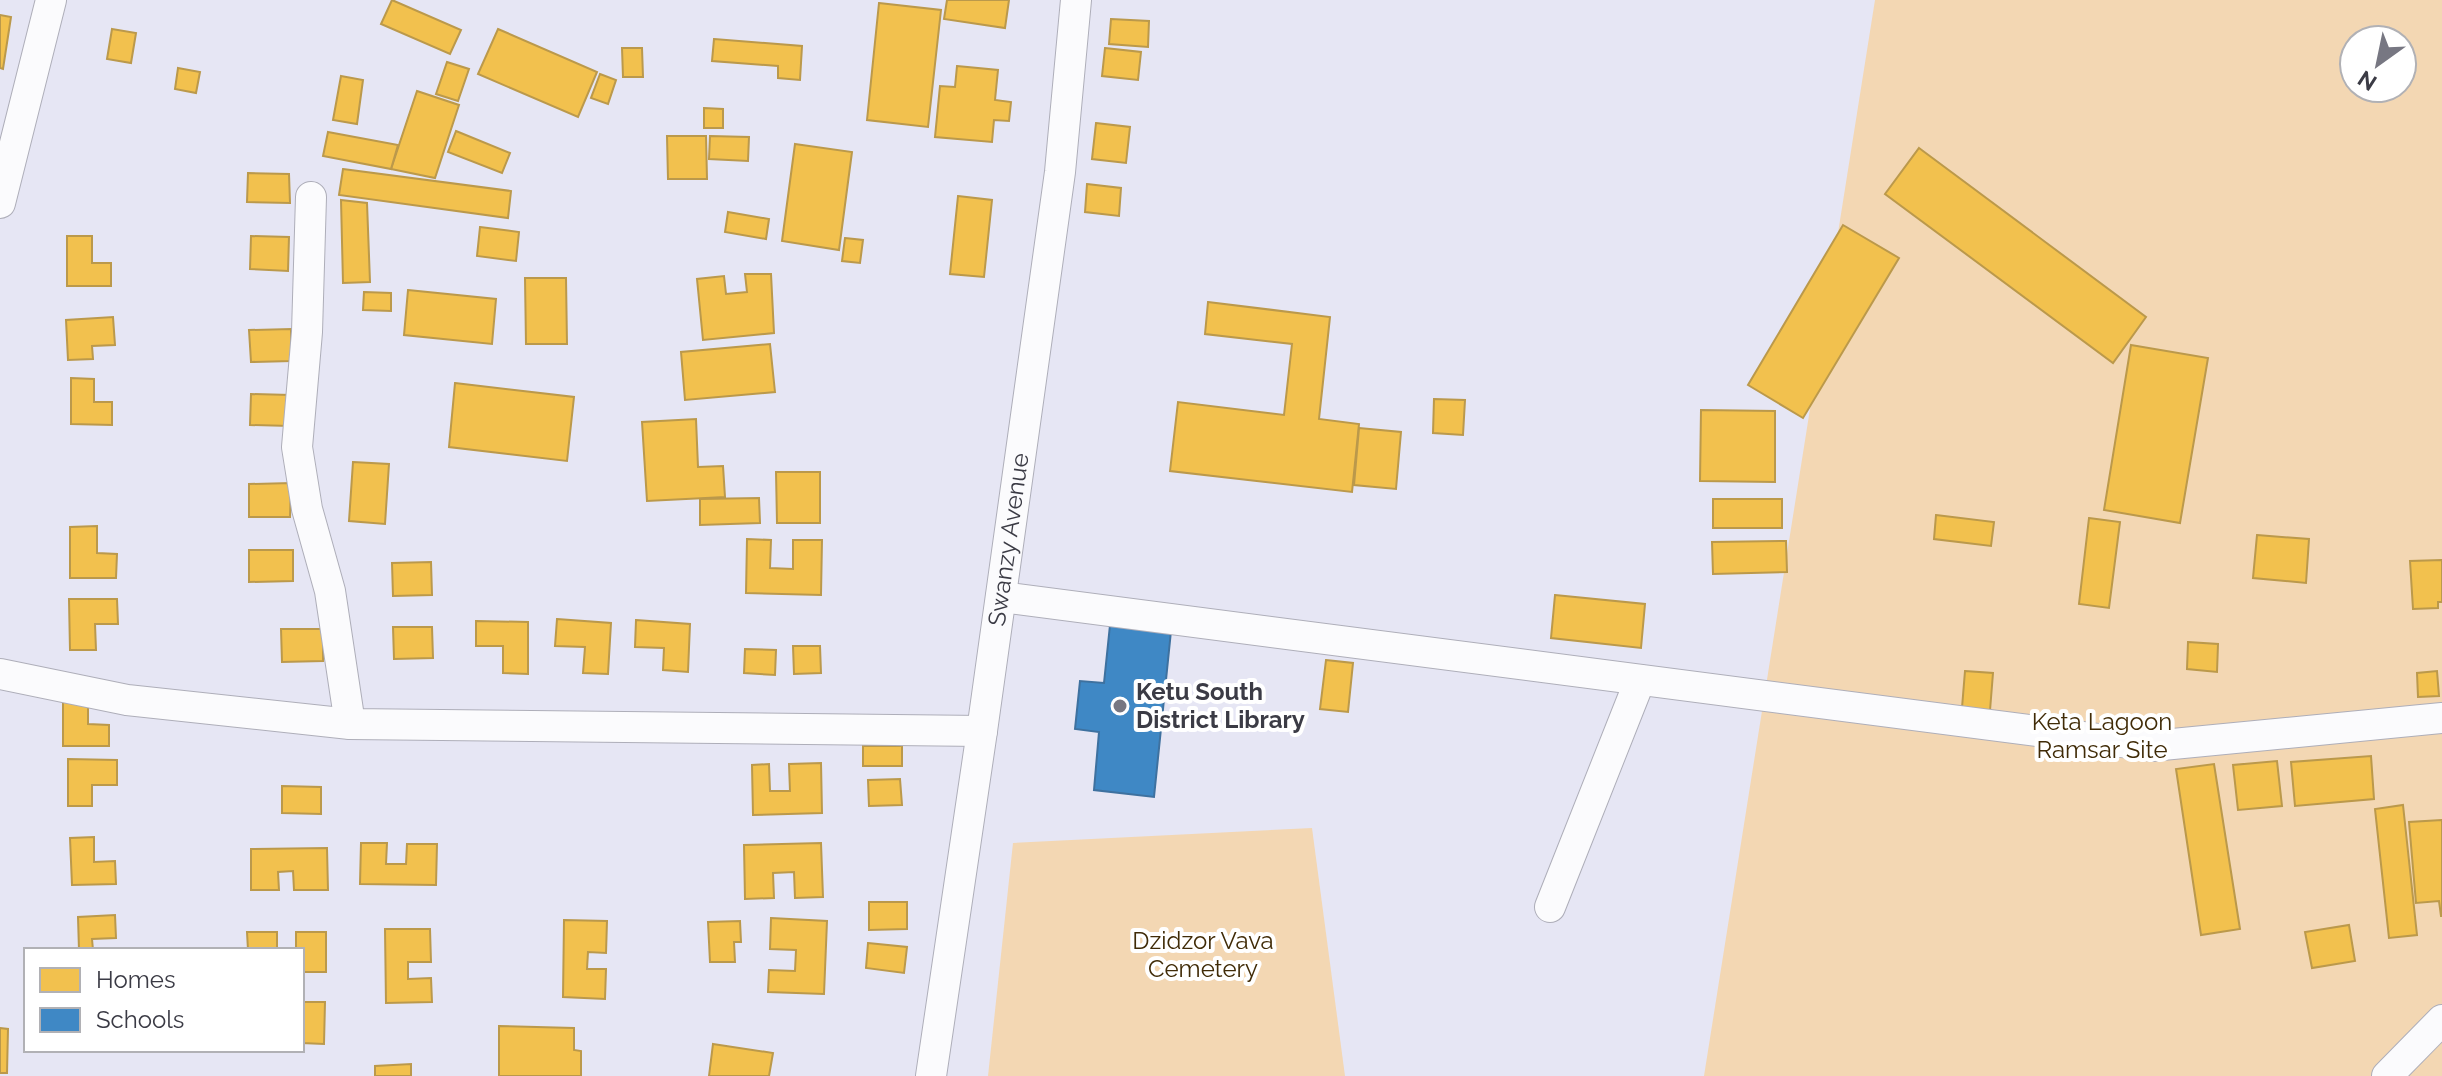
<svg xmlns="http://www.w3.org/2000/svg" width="2442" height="1076" font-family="Raleway,sans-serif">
<rect width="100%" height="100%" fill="#e6e6f4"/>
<!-- green -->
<g fill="#f3d7b3" fill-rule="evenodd">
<path d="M1875,0H2442V1076H1704ZM2354,40H2402V88H2354Z"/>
<path d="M1312,828L1345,1076H988L1013,843Z"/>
</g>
<!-- homes -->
<g fill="#f2c14e" stroke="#bb994b" stroke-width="2">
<path d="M392,0L461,30L450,54L381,24Z"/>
<path d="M947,0H1009L1005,28L944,19Z"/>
<path d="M879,3L941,10L928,127L867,120Z"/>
<path d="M0,15L11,17L3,69L0,68Z"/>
<path d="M1111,19L1149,21L1148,47L1109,44Z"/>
<path d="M112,29L136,33L131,63L107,59Z"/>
<path d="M498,29L597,72L578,117L478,74Z"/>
<path d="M714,39L802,46L800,80L778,78V66L712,61Z"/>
<path d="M622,48H642L643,77H623Z"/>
<path d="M1105,48L1141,52L1138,80L1102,76Z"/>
<path d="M447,62L469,69L458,101L436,94Z"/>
<path d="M957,66L998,70L995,100L1011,102L1009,121L994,120L992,142L935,137L940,86L955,87Z"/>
<path d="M178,68L200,72L196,93L175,89Z"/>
<path d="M600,74L616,80L608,104L591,98Z"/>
<path d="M341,76L363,80L357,124L333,120Z"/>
<path d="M417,91L459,105L435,178L391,169Z"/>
<path d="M704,108L723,109V128H704Z"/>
<path d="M1096,123L1130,127L1126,163L1092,159Z"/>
<path d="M456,131L510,153L502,173L448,152Z"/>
<path d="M328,132L398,145L391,169L323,156Z"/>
<path d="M667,136H706L707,179H668Z"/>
<path d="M710,136L749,137L748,161L709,159Z"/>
<path d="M795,144L852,152L839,250L782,241Z"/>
<path d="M1919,148L2146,317L2113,363L1885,194Z"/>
<path d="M343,169L511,191L508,218L339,195Z"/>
<path d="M248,173L289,174L290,203L247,202Z"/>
<path d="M1087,184L1121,188L1119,216L1085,212Z"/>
<path d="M958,196L992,200L984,277L950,274Z"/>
<path d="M341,200L367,203L370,282L343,283Z"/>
<path d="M728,212L769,219L766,239L725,232Z"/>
<path d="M1843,225L1899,258L1803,418L1748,385Z"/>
<path d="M480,227L519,232L516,261L477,256Z"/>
<path d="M67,236H92V263H111V286H67Z"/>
<path d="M251,236L289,237L288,271L250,269Z"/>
<path d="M845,238L863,240L860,263L842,261Z"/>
<path d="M745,274H771L774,333L703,340L697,279L724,276L726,294L747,292Z"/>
<path d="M525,278H566L567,344H526Z"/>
<path d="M408,290L496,299L492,344L404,335Z"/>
<path d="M364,292L391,293V311L363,310Z"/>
<path d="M1208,302L1330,317L1319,419L1359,424L1352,492L1170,471L1178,402L1284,415L1292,344L1205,334Z"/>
<path d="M113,317L115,345L92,346L93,359L68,360L66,320Z"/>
<path d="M291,329V361L251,362L249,330Z"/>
<path d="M770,344L775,392L685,400L681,352Z"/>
<path d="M2131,345L2208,358L2180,523L2104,510Z"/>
<path d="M71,378L94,379V402H112V425L71,424Z"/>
<path d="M455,383L574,397L567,461L449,447Z"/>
<path d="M251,394L290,395V426L250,425Z"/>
<path d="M1434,399L1465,400L1463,435L1433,433Z"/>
<path d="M1701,410L1775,411V482L1700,481Z"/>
<path d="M696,419L698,467L723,466L725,497L647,501L642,422Z"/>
<path d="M1359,428L1401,432L1396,489L1354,485Z"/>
<path d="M353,462L389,464L385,524L349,521Z"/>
<path d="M776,472H820V523H777Z"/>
<path d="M291,483L290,517H249V484Z"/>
<path d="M759,498L760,523L700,525V499Z"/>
<rect x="1713" y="499" width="69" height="29"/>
<path d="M1936,515L1994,522L1991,546L1934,539Z"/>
<path d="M2089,518L2120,522L2109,608L2079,604Z"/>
<path d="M97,526V553L117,554L116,578H70V527Z"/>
<path d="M2257,535L2309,539L2306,583L2253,578Z"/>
<path d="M747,539L771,540L770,568L793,569V540H822L821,595L746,593Z"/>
<path d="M1786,541L1787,572L1713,574L1712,542Z"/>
<path d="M249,550H293V581L249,582Z"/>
<path d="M2442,560V602H2438V608L2413,609L2410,561Z"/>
<path d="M431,562L432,595L393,596L392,563Z"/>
<path d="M1555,595L1645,604L1641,648L1551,638Z"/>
<path d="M69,599H117L118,624H95L96,650H70Z"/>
<path d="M557,619L611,623L608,674L583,673L585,647L555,646Z"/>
<path d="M636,620L690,624L688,672L663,670L664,648L635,647Z"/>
<path d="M476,621L528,622V674L503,673V646H476Z"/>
<path d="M393,627H432L433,658L394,659Z"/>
<path d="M281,629H323V661L282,662Z"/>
<path d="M2188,642L2218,644L2217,672L2187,669Z"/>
<path d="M793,646H820L821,673L794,674Z"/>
<path d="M745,649L776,650L775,675L744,673Z"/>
<path d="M1326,660L1353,663L1348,712L1320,709Z"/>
<path d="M1965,671L1993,673L1989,723L1961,720Z"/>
<path d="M2437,671L2439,696L2418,697L2417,673Z"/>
<path d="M63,696H88V724L109,725V746H63Z"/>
<rect x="863" y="746" width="39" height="20"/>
<path d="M2371,756L2374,799L2295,806L2291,762Z"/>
<path d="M68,759L117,760V785H92V806H68Z"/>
<path d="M2277,761L2282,806L2238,810L2233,765Z"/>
<path d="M821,763L822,813L753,815L752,765L769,764L770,791H790L789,764Z"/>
<path d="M2214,764L2240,929L2201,935L2176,769Z"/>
<path d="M900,779L902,805L869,806L868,780Z"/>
<path d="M282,786L321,787V814L282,813Z"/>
<path d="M2403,805L2417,935L2389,938L2375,809Z"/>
<path d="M2442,820V916H2441L2439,901L2416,903L2409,822Z"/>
<path d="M94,837V862L115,861L116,884L72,885L70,838Z"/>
<path d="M361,843H387L386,864H406L407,844H437L436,885L360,884Z"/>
<path d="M821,843L823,897L795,898L794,872L773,873L774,898L745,899L744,845Z"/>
<path d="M327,848L328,890H294L293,871L278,872L279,890H251V849Z"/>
<path d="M869,902H907V929L869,930Z"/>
<path d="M115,915L116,938L92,939L93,950H79L78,917Z"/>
<path d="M771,918L827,921L824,994L768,992L769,970L795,971L796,950L770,949Z"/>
<path d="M564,920L607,921L606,953L588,952L587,969H606L605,999L563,997Z"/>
<path d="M740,921L741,942H734L735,962H710L708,922Z"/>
<path d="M2349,925L2355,961L2312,968L2305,932Z"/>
<path d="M385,929H430L431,962H408V979L431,978L432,1002L386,1003Z"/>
<path d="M247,932H277V950H248Z"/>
<path d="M296,932H326V972H302V950H296Z"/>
<path d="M868,943L907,947L904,973L866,968Z"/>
<path d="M302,1002H325L324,1044L302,1043Z"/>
<path d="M499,1026L574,1028V1050L581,1051V1076H499Z"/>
<path d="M0,1028L8,1029L7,1073H0Z"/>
<path d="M713,1044L773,1053L769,1076H709Z"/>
<path d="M411,1064V1076H375V1066Z"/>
</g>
<!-- schools -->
<path fill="#3f88c5" stroke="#3e719f" stroke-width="2" d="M1110,625L1171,631L1154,797L1094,790L1099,732L1075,729L1080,681L1104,683Z"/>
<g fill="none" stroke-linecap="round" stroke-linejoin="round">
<!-- street casing -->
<g stroke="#aeaeb9" stroke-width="32">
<g id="street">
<path d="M311,197L307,332L297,447L307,509L330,591L350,724"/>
<path d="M0,203L51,0"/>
<path d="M1001,597L2152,746L2442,718"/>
<path d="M0,674L127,700L350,724L982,731"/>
<path d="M1550,907L1640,680"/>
<path id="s1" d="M931,1076L982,731L1060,172L1076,0"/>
<path d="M2387,1076L2442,1020"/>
</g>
</g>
<!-- street -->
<use href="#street" stroke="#fbfbfd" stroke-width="30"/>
</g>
<!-- markers -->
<circle fill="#777782" stroke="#fff" stroke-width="3" cx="1120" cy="706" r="8"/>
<g text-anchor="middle" stroke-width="8" stroke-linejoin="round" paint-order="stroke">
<!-- street labels -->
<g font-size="24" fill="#3b3b45" stroke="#fff">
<text dy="8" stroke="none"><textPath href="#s1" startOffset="542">Swanzy Avenue</textPath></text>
</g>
<!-- poi labels -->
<g font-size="24" font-weight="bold" fill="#3b3b45" stroke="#fff" text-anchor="start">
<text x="1136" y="700">Ketu South<tspan x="1136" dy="28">District Library</tspan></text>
</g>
<!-- park labels -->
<g font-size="24" fill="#402b07" stroke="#fff">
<text x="2102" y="730">Keta Lagoon<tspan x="2102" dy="28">Ramsar Site</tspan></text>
<text x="1203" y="949">Dzidzor Vava<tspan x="1203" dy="28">Cemetery</tspan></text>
</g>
</g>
<!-- legend -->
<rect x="24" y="948" width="280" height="104" fill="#ffffff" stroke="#b1b1b5" stroke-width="2"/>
<rect x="40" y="968" width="40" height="24" fill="#f2c14e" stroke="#b1b1b5" stroke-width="2"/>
<text x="96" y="988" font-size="24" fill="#3b3b45">Homes</text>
<rect x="40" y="1008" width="40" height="24" fill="#3f88c5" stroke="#b1b1b5" stroke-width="2"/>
<text x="96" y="1028" font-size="24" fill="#3b3b45">Schools</text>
<!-- north arrow -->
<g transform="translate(2378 64) rotate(213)"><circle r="38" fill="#ffffff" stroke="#b1b1b5" stroke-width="2"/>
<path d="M0-6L14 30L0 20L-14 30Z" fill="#777782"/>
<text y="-12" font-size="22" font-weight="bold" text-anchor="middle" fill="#3b3b45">N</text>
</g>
</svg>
